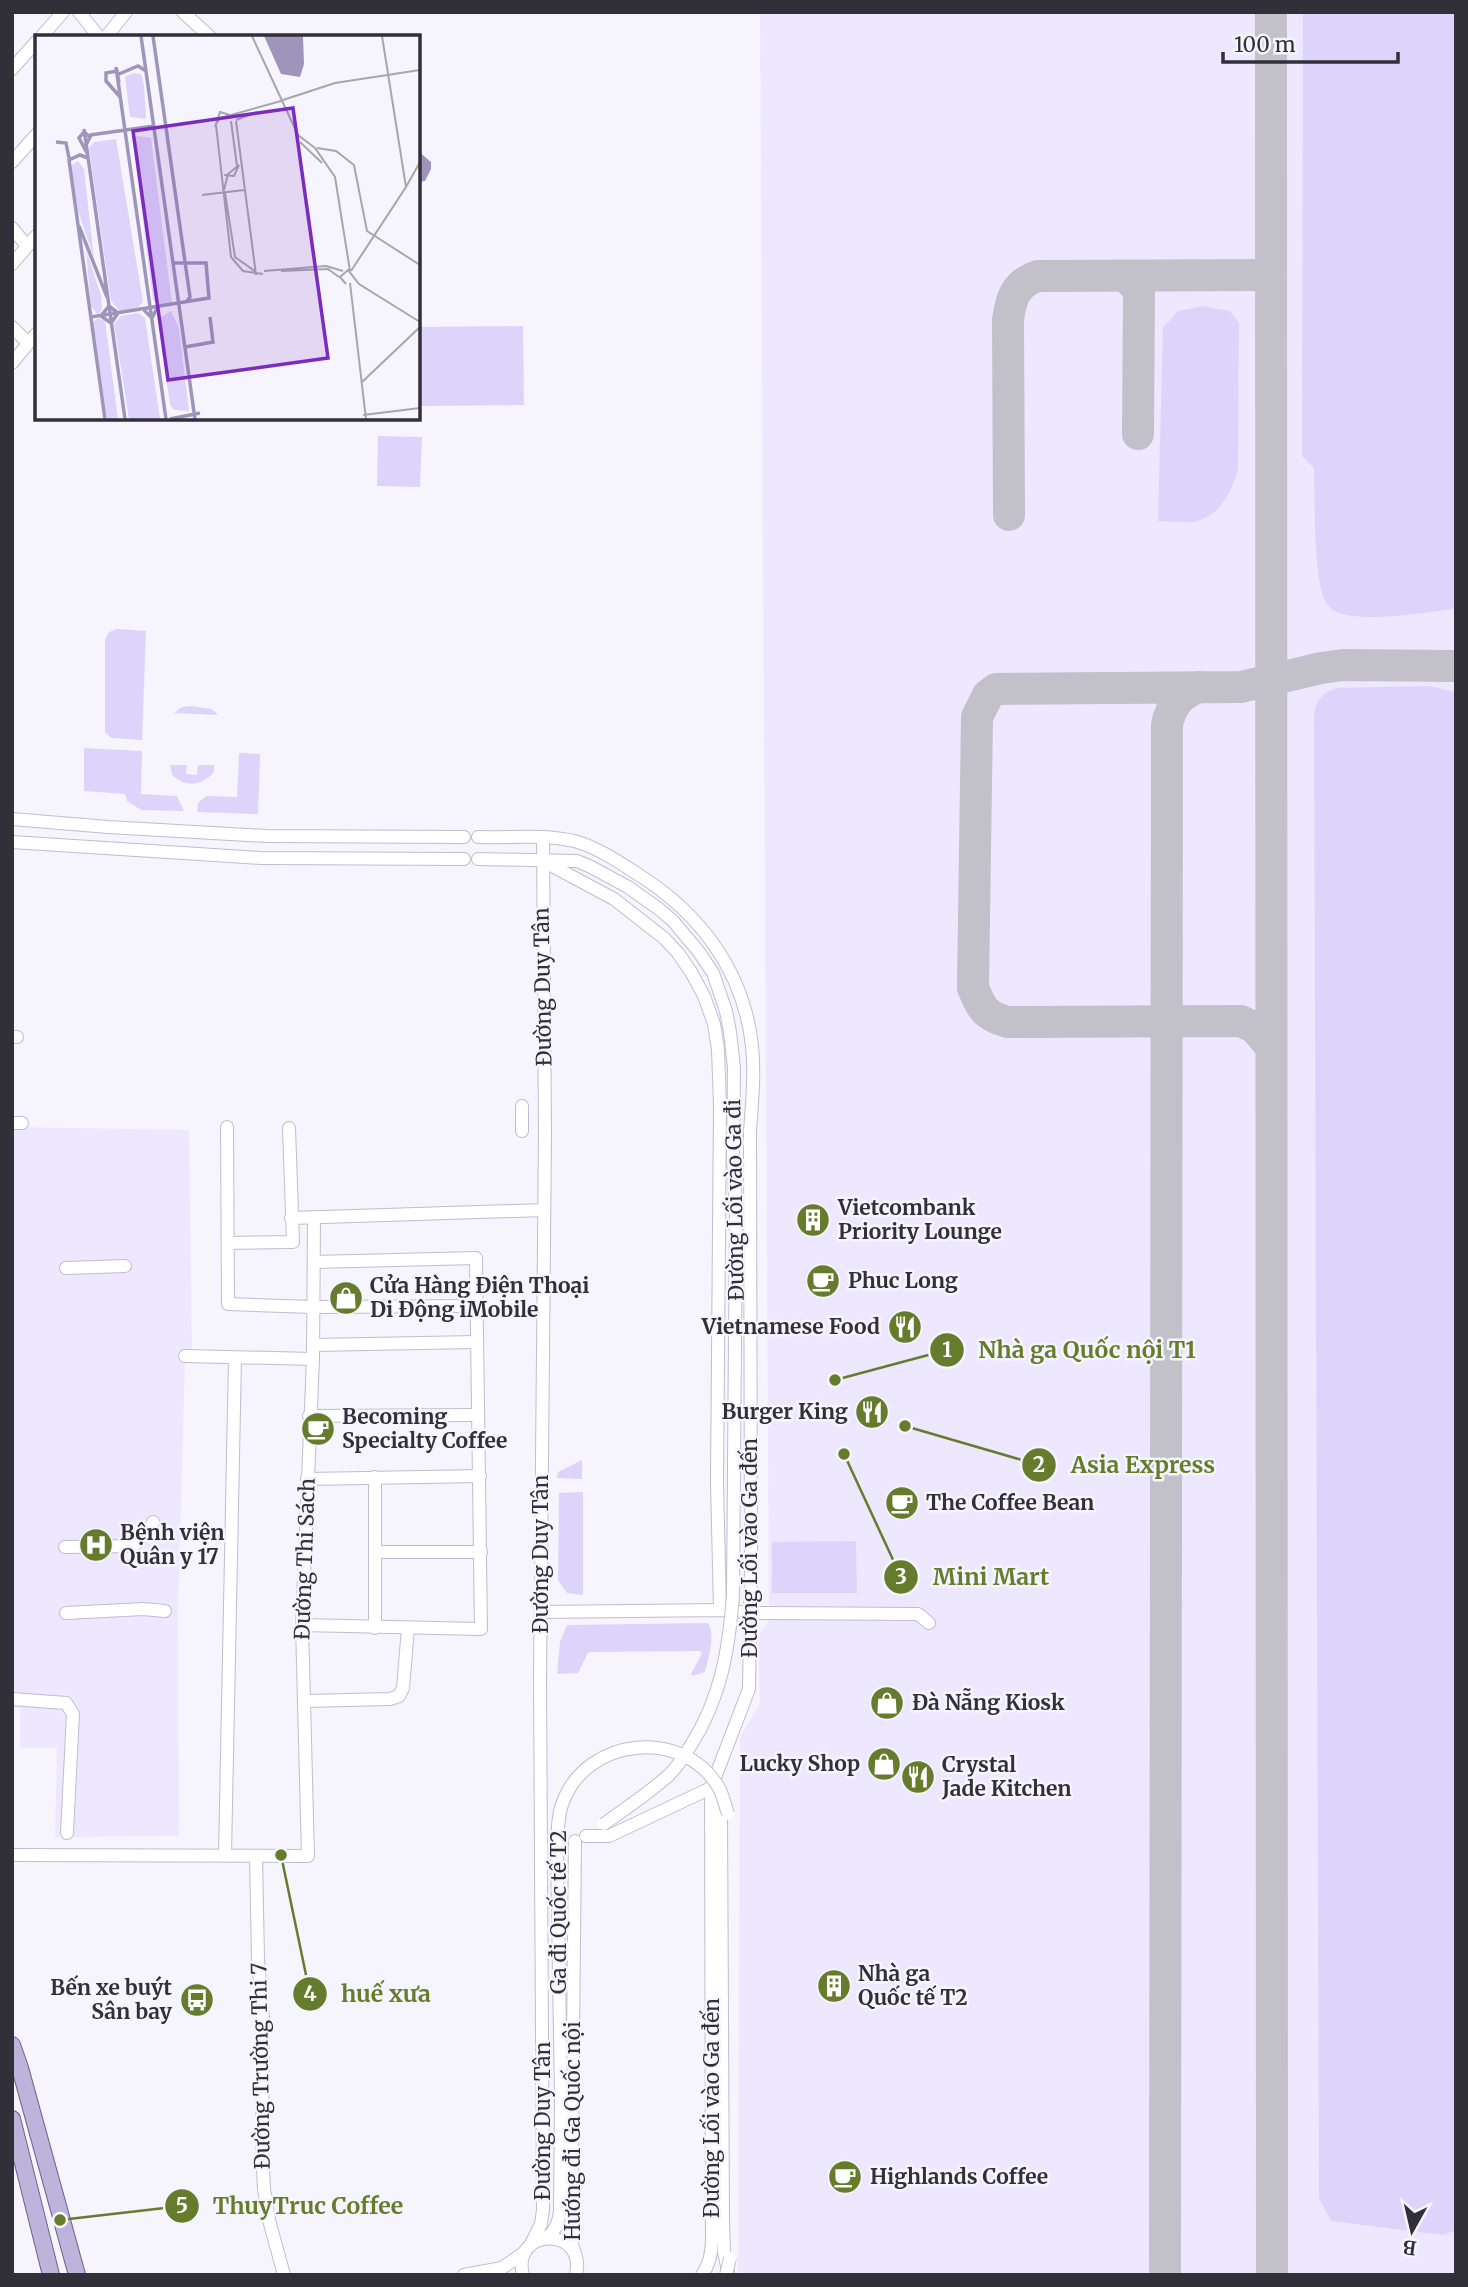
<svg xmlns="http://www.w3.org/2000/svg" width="1468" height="2287" font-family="Merriweather,serif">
<rect width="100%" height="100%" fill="#f6f5fd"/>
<!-- built -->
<g fill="#ede8ff">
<path d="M760,12H1456V2275H738L740,1737L760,1703L758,1636L769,1620Z"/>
<path d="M12,1127L189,1130L192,1362H185L178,1611L179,1836L55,1837L57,1748H20V1708H12Z"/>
</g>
<!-- green -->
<g fill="#ded4fb">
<path d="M1303,12H1456V607L1453,609C1424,613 1363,623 1336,612C1332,610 1327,605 1325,601C1313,574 1315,500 1314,468L1302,456Z"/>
<path d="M1203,306L1230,311L1239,323L1238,470C1231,491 1222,514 1197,521C1186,524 1170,521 1158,521L1163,328L1178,311Z"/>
<path d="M523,326L524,405L418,406V327Z"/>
<path d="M378,436L422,437L420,487L377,486Z"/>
<path d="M117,629L146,631L142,740L111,738L105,732V640L109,632Z"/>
<path d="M1428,686L1456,692V2230L1443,2235L1331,2221L1319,2198L1314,714C1317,699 1321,694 1336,688Z"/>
<path d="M191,706L212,709L218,715L174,713L182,707Z"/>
<path d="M84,748L142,751L141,794L177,796L184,811L141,810L127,801L125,794L84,791Z"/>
<path d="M239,753L260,754L258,814L197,812L198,803L206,796L237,797Z"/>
<path d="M170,765H187L186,774L197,775L198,765H214V772C202,786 186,788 172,775Z"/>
<path d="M582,1460V1479L557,1478L558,1472Z"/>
<path d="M583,1492V1595L567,1593L558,1580L559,1493Z"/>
<path d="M856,1541L857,1593H772V1542Z"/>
<path d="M708,1623C716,1636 708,1658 705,1672L692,1676L691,1674L702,1653L700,1651L591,1652L588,1653L578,1673L557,1674L560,1642L567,1625Z"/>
</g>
<!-- water -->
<path fill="#9e95ba" d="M418,151L431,162V169L425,181L419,182Z"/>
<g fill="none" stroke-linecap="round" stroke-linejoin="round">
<!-- taxiway -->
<g stroke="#c2c0c8" stroke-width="32">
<path d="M1271,12L1272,2275"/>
<path d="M1126,276L1139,290L1138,434"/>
<path d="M1009,515L1008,320C1011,297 1016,283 1038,276L1271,275"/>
<path d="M1271,1047L1255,1028L1241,1021L1008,1022C985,1016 982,1009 973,988L977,717L988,695L996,689L1241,687L1321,668L1343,665L1456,666"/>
<path d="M1165,2275L1167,725C1171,705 1180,694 1199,687"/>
</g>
<!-- minor casing -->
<g stroke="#c1bcd1" stroke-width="14">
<g id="minor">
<path d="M79,12L99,37"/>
<path d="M183,12L210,37"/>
<path d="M41,37L63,12"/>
<path d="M106,37L126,12"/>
<path d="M12,69L37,41"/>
<path d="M12,162L37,134"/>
<path d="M12,228L27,246"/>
<path d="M12,264L37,235"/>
<path d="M12,327L28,343"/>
<path d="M12,363L37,333"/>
<path d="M12,819L108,827L266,836L464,837"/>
<path d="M478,837C509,838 543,834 574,841C597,847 619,862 639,875C701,914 744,972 752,1046C755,1074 752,1103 750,1131L751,1570L749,1689L711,1788L712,2239C712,2253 710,2264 702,2275"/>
<path d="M12,842L261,858L464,859"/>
<path d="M478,859L577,861L591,867L628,887L659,909L673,921L699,952L713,973L726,1011L730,1032L734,1068L733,1157L736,1213L733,1595"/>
<path d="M545,862L614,899L664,938L678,953L691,972L704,996L714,1024L718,1049L720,1105L717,1482L720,1610"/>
<path d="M12,1037H17"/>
<path d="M12,1123H22"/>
<path d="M227,1127L228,1304L313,1307L476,1306"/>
<path d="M522,1131V1106"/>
<path d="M291,1218L544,1210"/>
<path d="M228,1243L293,1242L289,1128"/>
<path d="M66,1268L125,1266"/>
<path d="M313,1345L476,1342"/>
<path d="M185,1356L313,1359"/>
<path d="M309,1416L478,1415"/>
<path d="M375,1477V1628"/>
<path d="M307,1479L480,1476"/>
<path d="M65,1547L133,1546L149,1531L153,1522"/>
<path d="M375,1552H481"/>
<path d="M541,1612L720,1610L750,1613L918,1614L929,1623"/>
<path d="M66,1613L143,1609L165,1611"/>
<path d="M302,1625L481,1629L476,1258L314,1262"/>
<path d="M12,1699L66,1703L73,1714L67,1833"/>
<path d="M304,1701L390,1699L399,1696L403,1688L408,1628"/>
<path d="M714,1794L721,1814L723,2223L724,2252L728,2271"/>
<path d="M586,1836H609L711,1788"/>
<path d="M12,1855L308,1856L302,1625L313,1359L314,1217"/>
<path d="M225,1855L235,1358"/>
<path d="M256,1856L258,1960L263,2018L262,2150L264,2189L269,2220L284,2275"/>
<path d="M546,2238C556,2231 558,2223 560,2212L561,2096"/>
<path d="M530,2246L541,2224L543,2210L540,1679L545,1134L543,838"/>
<path d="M575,2254L571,2241L575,1841"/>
<path d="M464,2275L502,2268L525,2252"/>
<path d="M523,2275C510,2228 587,2225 576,2275"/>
</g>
</g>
<!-- major casing -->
<g stroke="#716492" stroke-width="18">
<g id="major">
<path d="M12,2045L20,2068L77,2275"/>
<path d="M12,2119L51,2275"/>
</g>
</g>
<!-- minor -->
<use href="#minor" stroke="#fff" stroke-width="12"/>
<!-- major -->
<use href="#major" stroke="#beb3db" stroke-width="16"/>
<!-- minor-bridge casing -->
<g stroke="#c1bcd1" stroke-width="14" stroke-linecap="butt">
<g id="minor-bridge">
<path d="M604,1824C626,1808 649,1793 669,1775C678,1766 685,1755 691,1745C721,1698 729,1649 733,1595"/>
<path d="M561,2096L557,1849C558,1834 557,1816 563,1802C587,1737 684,1727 719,1788C723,1796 725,1805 728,1814"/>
<path d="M726,2275L730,2258"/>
</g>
</g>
<!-- minor-bridge -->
<use href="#minor-bridge" stroke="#fff" stroke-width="12"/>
</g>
<!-- icons -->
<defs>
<g id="building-disc" transform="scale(1.75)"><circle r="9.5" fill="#667c2d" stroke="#f6f5fd"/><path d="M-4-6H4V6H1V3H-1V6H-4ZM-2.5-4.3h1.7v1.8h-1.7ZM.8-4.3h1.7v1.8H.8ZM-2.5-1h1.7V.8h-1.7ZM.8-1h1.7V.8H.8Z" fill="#fff"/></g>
<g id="cafe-disc" transform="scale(1.75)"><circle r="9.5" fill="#667c2d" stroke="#f6f5fd"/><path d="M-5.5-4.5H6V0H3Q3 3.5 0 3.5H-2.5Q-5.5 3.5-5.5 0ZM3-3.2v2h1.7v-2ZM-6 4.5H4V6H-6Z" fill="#fff"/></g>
<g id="shop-disc" transform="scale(1.75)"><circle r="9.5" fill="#667c2d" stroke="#f6f5fd"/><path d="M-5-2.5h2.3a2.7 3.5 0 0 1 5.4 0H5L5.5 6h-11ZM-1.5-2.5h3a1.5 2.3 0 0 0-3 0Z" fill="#fff"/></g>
<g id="restaurant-disc" transform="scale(1.75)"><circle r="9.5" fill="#667c2d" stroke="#f6f5fd"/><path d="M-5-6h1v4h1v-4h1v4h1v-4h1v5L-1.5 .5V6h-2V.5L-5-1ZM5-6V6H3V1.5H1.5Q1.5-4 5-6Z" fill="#fff"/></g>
<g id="hospital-disc" transform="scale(1.75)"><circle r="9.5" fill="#667c2d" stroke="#f6f5fd"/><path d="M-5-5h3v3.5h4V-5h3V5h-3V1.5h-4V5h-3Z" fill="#fff"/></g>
<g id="bus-disc" transform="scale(1.75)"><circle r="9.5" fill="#667c2d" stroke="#f6f5fd"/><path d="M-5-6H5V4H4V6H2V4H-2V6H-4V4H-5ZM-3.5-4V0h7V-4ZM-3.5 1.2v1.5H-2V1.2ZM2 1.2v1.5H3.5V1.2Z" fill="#fff"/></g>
</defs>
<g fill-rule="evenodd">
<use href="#building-disc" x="813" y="1220"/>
<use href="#cafe-disc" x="823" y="1281"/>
<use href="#shop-disc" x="346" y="1298"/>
<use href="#restaurant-disc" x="905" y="1327"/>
<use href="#restaurant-disc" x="872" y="1412"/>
<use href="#cafe-disc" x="318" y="1429"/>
<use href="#cafe-disc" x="902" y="1503"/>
<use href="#hospital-disc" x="96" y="1545"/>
<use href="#shop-disc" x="887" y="1703"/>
<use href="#shop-disc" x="884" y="1764"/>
<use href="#restaurant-disc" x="918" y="1777"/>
<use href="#building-disc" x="834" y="1986"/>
<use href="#bus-disc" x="197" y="2000"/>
<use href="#cafe-disc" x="845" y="2177"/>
</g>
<g text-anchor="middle" stroke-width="5" stroke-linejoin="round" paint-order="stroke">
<!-- street labels -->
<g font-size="21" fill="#312f37" stroke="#f6f5fd">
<text transform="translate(543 987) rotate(-91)" y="7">Đường Duy Tân</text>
<text transform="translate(735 1200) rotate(-91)" y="7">Đường Lối vào Ga đi</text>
<text transform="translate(750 1548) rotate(-90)" y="7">Đường Lối vào Ga đến</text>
<text transform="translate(541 1554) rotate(-90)" y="7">Đường Duy Tân</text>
<text transform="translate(305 1559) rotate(-88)" y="7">Đường Thi Sách</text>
<text transform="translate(559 1912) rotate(-90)" y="7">Ga đi Quốc tế T2</text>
<text transform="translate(261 2066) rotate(-91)" y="7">Đường Trường Thi 7</text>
<text transform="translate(712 2108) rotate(-90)" y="7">Đường Lối vào Ga đến</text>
<text transform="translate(543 2121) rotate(-90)" y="7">Đường Duy Tân</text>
<text transform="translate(573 2131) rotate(-90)" y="7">Hướng đi Ga Quốc nội</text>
</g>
<!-- poi labels -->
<g font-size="21" font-weight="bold" fill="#312f37" stroke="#f6f5fd" text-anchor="start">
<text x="838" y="1215">Vietcombank<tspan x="838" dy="24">Priority Lounge</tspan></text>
<text x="848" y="1288">Phuc Long</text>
<text x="370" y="1293">Cửa Hàng Điện Thoại<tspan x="370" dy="24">Di Động iMobile</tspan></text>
<text x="880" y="1334" text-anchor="end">Vietnamese Food</text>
<text x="848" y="1419" text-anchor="end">Burger King</text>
<text x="342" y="1424">Becoming<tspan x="342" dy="24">Specialty Coffee</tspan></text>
<text x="926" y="1510">The Coffee Bean</text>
<text x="120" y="1540">Bệnh viện<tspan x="120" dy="24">Quân y 17</tspan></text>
<text x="912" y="1710">Đà Nẵng Kiosk</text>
<text x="860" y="1771" text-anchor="end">Lucky Shop</text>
<text x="942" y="1772">Crystal<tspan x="942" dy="24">Jade Kitchen</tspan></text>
<text x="858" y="1981">Nhà ga<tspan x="858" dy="24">Quốc tế T2</tspan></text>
<text x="172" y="1995" text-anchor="end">Bến xe buýt<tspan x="172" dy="24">Sân bay</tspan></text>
<text x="870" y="2184">Highlands Coffee</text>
</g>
</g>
<!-- overview -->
<g transform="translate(35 35)">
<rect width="385" height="385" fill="#f6f5fd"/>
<path d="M98,38L106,39L109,50L111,84L95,82L90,42ZM102,101L116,103L137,268L124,270L118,265L98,106ZM81,104L108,267L104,272L85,276L76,266L54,113L59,107ZM43,126L49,134L59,223L43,176L36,131ZM51,215L66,260L67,274L63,280L56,271ZM136,276L144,293L154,376L139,375L135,370L123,284ZM103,278L110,283L125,384H94L79,289L86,281ZM63,283L70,286L83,384H72L58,287Z" fill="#ded4fb"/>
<path d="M229,1H268L269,29L265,42L246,39Z" fill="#9e95ba"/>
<path fill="none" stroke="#9e95ba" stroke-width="3.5" d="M106,1L160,384M118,1L155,262L152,266M81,32L131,384M84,39L103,31L111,36M84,48L82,36L71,38V46L86,63M49,94L90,384M55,100L119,91M21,107L31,108L34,123M51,110L55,102L49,97L44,103L52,118M53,123L45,120L34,125L70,384M44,191L72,262M74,271L83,278L76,288L66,281ZM109,275L117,283L122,273M56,282L174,263L171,228H139M150,312L178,307L175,282M135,384L165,378"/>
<path fill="none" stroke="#a7a6ae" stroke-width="2" d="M217,1L263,100L280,113L300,142L315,236M248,65L300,48L385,35M201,85L222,77M196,86L202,131M201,86L221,240M181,89L185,83L246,66M181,90L196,222L208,236L228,239M180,92L185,77L198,81M265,107L287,128M282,113L301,116L319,130L332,196L385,230M189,140L199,141L204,130M371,152L385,127M189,155L193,139L204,130M190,158L200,222L221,237M167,160L209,155M229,236L291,231L308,236M246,236L293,234L304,242M316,236L371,152L347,1M315,248L331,384M311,249L305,242L313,235L324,249L385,287M326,348L385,292M328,380L385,373"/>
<path fill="#7b2cbf" fill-opacity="0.15" stroke="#7b2cbf" stroke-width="3.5" d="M258,73L293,323L133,345L98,96Z"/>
<rect width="385" height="385" fill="none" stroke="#312f37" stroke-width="3.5"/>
</g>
<!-- callouts -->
<path fill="none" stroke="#667c2d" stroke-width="2.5" d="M835 1380L947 1350M905 1426L1039 1465M844 1454L901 1577M281 1855L310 1994M60 2220L182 2206"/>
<g fill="#667c2d" stroke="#f6f5fd" stroke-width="2.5">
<circle cx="835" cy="1380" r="7"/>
<circle cx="905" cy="1426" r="7"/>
<circle cx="844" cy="1454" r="7"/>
<circle cx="281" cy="1855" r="7"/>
<circle cx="60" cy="2220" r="7"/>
<circle cx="947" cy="1350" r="18"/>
<circle cx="1039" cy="1465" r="18"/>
<circle cx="901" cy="1577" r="18"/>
<circle cx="310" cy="1994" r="18"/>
<circle cx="182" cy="2206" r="18"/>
</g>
<g font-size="21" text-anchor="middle" font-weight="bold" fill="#fff">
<text x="947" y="1357">1</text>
<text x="1039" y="1472">2</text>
<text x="901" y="1584">3</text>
<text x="310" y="2001">4</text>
<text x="182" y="2213">5</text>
</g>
<g font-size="23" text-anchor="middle" font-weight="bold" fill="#667c2d" stroke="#f6f5fd" stroke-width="5" stroke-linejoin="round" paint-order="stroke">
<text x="1087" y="1358">Nhà ga Quốc nội T1</text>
<text x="1143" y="1473">Asia Express</text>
<text x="991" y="1585">Mini Mart</text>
<text x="386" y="2002">huế xưa</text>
<text x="308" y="2214">ThuyTruc Coffee</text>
</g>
<!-- border -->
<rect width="1468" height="2287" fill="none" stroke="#312f37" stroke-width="28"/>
<!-- north arrow -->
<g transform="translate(1412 2231) rotate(188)" stroke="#f6f5fd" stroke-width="5" paint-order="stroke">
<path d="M0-5L12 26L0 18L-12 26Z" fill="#312f37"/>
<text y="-10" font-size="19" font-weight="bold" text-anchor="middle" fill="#312f37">B</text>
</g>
<!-- scale -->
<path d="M1223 52v10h175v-10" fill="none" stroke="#312f37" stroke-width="3.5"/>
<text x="1234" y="52" font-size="21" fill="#312f37" stroke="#f6f5fd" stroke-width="5" paint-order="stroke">100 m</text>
</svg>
